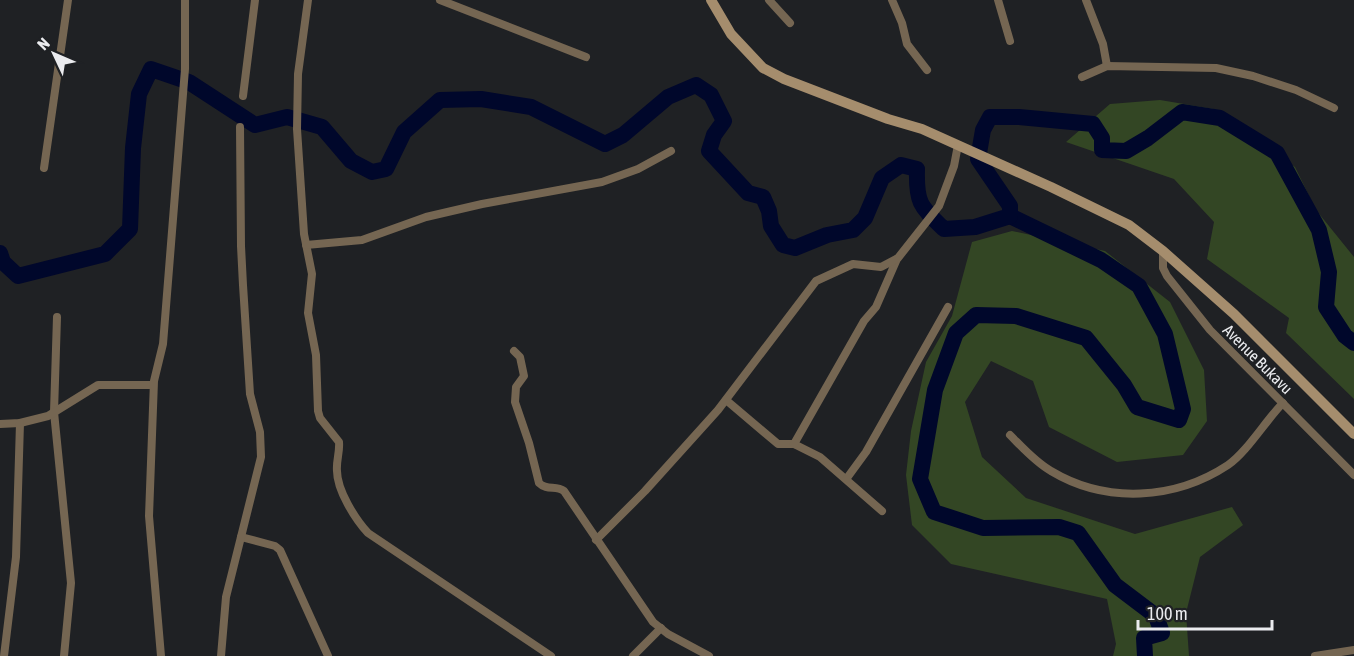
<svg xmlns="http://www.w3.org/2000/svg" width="1354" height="656" font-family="'Asap Condensed',sans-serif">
<rect width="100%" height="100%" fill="#1f2124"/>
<!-- green -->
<g fill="#334624">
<path d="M1160,100L1214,109L1295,167L1316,210L1354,257V399L1286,333L1289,318L1207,259L1214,222L1174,179L1066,142L1110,104Z"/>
<path d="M1012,231L1105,251L1170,302L1204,370L1207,421L1183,455L1117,462L1049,427L1033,381L991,361L965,402L982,457L1026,498L1135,534L1232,507L1243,525L1200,557L1186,613L1189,656H1113L1116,644L1107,599L951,564L912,525L906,475L911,431L926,362L952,316L972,242Z"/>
</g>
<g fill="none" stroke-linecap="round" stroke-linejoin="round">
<!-- river -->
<g stroke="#00072b" stroke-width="16">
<path d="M1010,216L1101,260L1139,286L1165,334L1183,409L1179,420L1137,407L1124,385L1086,338L1016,316L976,315L956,333L935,390L920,479L934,512L983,528L1059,527L1078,533L1115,585L1156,616L1162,633L1144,638L1145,656"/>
<path d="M0,253L3,262L18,276L105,254L130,229L133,148L139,94L151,69L189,82L255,125L287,117L322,127L351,161L372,172L386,169L404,132L440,100L481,99L531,107L605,144L623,135L668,97L696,85L711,95L724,121L714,135L709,151L748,193L763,197L769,211L771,226L783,245L795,248L827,235L853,230L865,218L882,178L901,165L917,169C916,203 920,206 944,229L975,227L1010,216V206L978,159L983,130L990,117H1019L1093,124L1102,138V150L1126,151L1148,138L1182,112L1220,118L1277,153L1319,230L1329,272L1326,307L1345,336L1354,343"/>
</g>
<!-- street -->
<g stroke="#756652" stroke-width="8">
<path d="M308,0L298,74L297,129L304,234L312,274L308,313L316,355L318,411L320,418L339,442C340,452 336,461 337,471C337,490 355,519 368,533L551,656"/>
<path d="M440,0L586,57"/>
<path d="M769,0L790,23"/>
<path d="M892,0L902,23L907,44L927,70"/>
<path d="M998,0L1010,41"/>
<path d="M1086,0L1103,44L1107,66"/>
<path d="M1082,77L1107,66L1216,68L1253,76L1296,90L1334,108"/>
<path d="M243,96L255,0"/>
<path d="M44,168L68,0"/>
<path d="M306,245L362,240L426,217L482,204L602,182L638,169L671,151"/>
<path d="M1163,251V268L1167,276L1210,330L1354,475"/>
<path d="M57,317L54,412L71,583L64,656"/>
<path d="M514,351L520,357L524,376L516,387L515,402L529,443L539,483C547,491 556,485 564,491L653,622L668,634L709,656"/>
<path d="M726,400L778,444H794L820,457L882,511"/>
<path d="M0,424L20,423L48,416L98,385H153"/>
<path d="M1010,435C1022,447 1035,462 1051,471C1106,504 1175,500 1228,465C1247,452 1266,420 1283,403"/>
<path d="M794,444L864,321L876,307L897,259"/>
<path d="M847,478L866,452L948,307"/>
<path d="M241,537L275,546L280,550L328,656"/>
<path d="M596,540L645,491L718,410L816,281L853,264L881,267L898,258L939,206L954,166L958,145"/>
<path d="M4,656L16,557L20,423"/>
<path d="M161,656L149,516L154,381L163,344L185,69V0"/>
<path d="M221,656L226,597L261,457L260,432L250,394L243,285L241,246L240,127"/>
<path d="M633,656L661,628"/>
<path d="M1315,656L1354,650"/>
</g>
<!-- secondary -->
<path stroke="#a58d6d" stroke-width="10" d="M711,0L731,34L763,68L784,79L888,119L922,129L1051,187L1129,225L1163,251L1234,314L1354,434"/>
</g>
<g text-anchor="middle" stroke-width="5" stroke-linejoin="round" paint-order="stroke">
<!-- street labels -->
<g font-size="16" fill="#ebecef" stroke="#1f2124">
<text transform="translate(1258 359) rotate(45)" y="6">Avenue Bukavu</text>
</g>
</g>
<!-- north arrow -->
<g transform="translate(54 54) rotate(314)" stroke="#1f2124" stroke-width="4.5" paint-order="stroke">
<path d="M0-4.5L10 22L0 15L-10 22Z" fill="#ebecef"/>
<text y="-9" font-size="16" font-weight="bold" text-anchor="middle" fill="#ebecef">N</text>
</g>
<!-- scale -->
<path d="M1138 620v9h134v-9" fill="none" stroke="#ebecef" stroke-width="3"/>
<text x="1147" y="620" font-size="18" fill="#ebecef" stroke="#1f2124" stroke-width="4.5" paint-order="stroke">100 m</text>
</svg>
